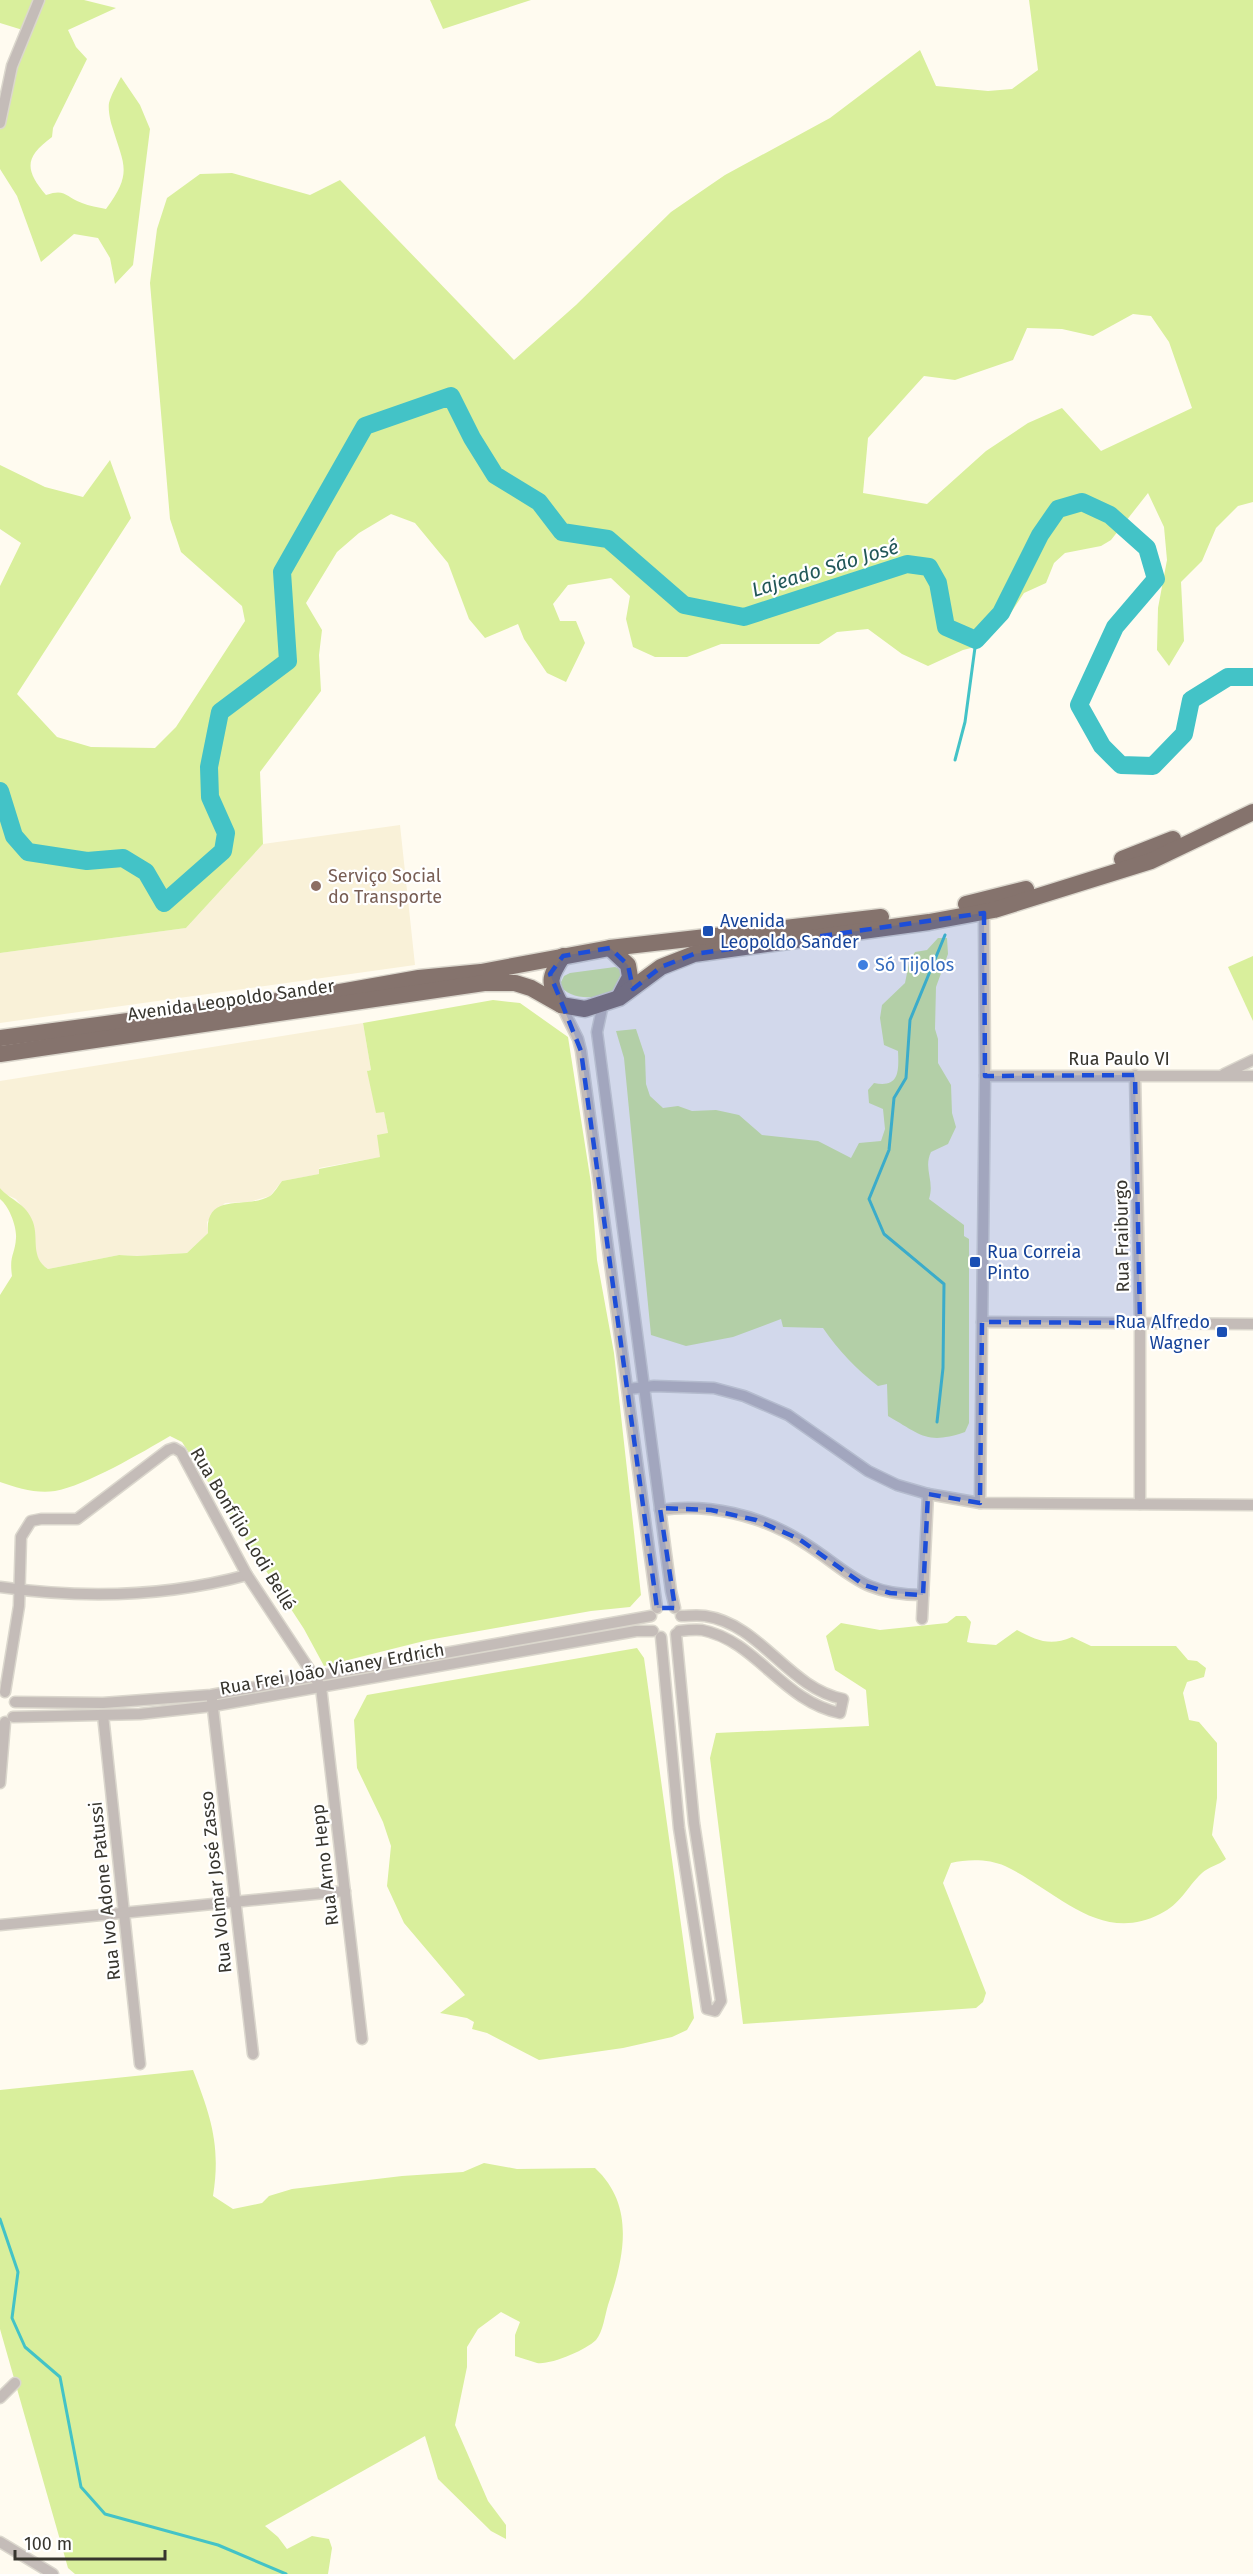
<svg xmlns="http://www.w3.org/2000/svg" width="1253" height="2574" font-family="'Fira Sans',sans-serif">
<rect width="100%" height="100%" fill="#fffbf0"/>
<!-- built -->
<g fill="#f9f1d8">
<path d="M400,825L415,965L0,1023V953L186,928L263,844Z"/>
<path d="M363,1023L371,1070H368L384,1112L388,1133L381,1157L319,1168L320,1174L282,1181L270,1196L249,1202L225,1203L207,1222L208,1233L187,1253L137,1256L119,1255L48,1269L42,1265L35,1253L32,1220L16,1199L5,1194L0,1188V1081Z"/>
</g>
<!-- green -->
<g fill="#d9ef9c" fill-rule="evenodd">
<path d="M0,0H84L116,8L68,30L76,47L87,59L53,128L52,137C25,157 24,169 46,195C66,188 65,197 82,203C89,206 98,207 106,209C133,172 124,166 112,126C110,120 108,109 109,103C111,95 117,85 121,77L140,105L150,129L133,265L115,284L110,258L98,238L74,234L41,262L17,196L0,169V123L26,31L0,23Z"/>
<path d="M430,0H531L443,29Z"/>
<path d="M1029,0H1253V502L1238,506L1216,528L1202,561L1181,582L1184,641L1169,666L1157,650L1158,608L1167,560L1164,527L1148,493L1111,540L1101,546L1065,553L1054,563L1046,583L1024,593L1006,620L983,645L963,650L928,666L902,654L868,629L837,632L819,644H721L687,657H655L633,647L626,619L630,596L611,578L568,585L553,604L560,621H576L585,643L566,682L547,673L524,639L518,624L485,638L469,619L448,563L415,523L391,514L359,533L337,552L306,603L322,630L319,655L321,691L260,772L263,844L186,928L0,953V586L21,543L0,529V465L45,487L83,497L110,460L131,518L17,694L57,737L91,747L155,748L176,727L245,621L242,606L181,552L170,519L150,283L157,229L167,198L200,174L232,173L310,195L340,180L514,360L576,305L671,212L725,175L830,118L920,50L936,86L988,91L1012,89L1038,70ZM1133,314L1151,316L1169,342L1192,408L1101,451L1062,408L1028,423L986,451L927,504L863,493L868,438L924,376L955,380L1013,360L1027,328L1062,329L1093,336Z"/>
<path d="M938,938H947L948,954L936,987L935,1029L938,1039V1063L951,1085L952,1113L956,1127L948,1144L931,1152C923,1169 935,1181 929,1199L964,1225V1236L969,1239V1423L965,1432C927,1445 921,1435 888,1416L887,1384L878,1386C856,1369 839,1351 823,1328L783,1327L781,1319L733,1337L686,1346L651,1335L624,1058L616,1031L636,1029L645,1056L646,1084L650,1096L663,1108L678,1106L692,1111L716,1110L739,1115L762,1135L818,1141L851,1158L859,1143L881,1141L885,1129L883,1109L869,1103L868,1090L874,1083C899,1088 899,1072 898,1051L884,1045L880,1018L882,1005L905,983L909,963L915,952L927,950Z"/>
<path d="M1253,956V1021L1228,967Z"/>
<path d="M615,967L620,969L622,972C621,979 620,985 614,990C601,1000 567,1001 560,984L564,976L570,973Z"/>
<path d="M493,1000L520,1003L568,1037L591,1183L597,1260L614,1353L641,1595L630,1607L591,1611L428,1640L324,1666L304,1629L182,1442L170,1436C143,1452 85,1486 55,1491C37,1494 17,1488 0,1482V1295L12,1276C9,1255 15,1255 16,1238C17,1227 9,1206 0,1199V1188C10,1200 26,1203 33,1222C39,1239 30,1257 48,1269L119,1255L137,1256L187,1253L208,1233C205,1191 246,1210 270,1196C274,1193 279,1185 282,1181L319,1174V1169L380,1157L377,1135L388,1133L384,1112L376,1113L367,1071L371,1070L363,1023Z"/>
<path d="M956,1616H966L971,1622L967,1642L971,1643L996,1645L1017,1630C1037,1640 1049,1647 1072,1637L1091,1646H1176L1188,1660L1197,1661L1206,1668L1204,1677L1187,1682L1183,1693L1189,1720L1199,1722L1217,1743V1798L1212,1835L1226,1859C1219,1865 1208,1867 1202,1873C1186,1888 1181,1904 1160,1914C1100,1945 1056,1890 1005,1866C989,1859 968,1859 951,1863L943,1883L986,1993L983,2002L976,2008L743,2024L710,1758L716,1733L869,1726L866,1690L835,1670L826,1636L841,1623L880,1630L947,1623Z"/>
<path d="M637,1648L644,1658L694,2018L687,2030L672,2037L623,2048L539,2060L487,2033L472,2029L474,2022L467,2018L440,2013L465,1995L404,1923L387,1886L391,1846L383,1822L357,1768L354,1720L367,1695Z"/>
<path d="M193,2070C211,2117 221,2146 213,2196L233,2209L262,2203L269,2196L292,2189L402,2176L463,2172L484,2163L517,2169L595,2168C636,2206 624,2258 608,2305C605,2315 603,2332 596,2340C586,2350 551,2365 537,2363C530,2361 522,2358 515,2356V2335L520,2322L501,2312L478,2329L467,2347V2367L455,2425L488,2501L506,2525V2539L491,2531L438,2479L425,2436L265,2526L278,2537L287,2549L312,2536L329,2539L332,2548L328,2574H75L68,2568L0,2329V2090Z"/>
</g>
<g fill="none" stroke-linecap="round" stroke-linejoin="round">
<!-- stream -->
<g stroke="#43c3c7" stroke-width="3">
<path d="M955,760L965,722L976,640"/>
<path d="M937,1422L943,1368L944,1284L884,1234L869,1199L889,1150L894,1098L906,1078L910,1020L945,935"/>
<path d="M0,2219L18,2272L12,2318L25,2347L60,2377L81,2487L105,2514L218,2545L286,2574"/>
</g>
<!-- river -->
<path stroke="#43c3c7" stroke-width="18" d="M0,791L14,836L28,852L87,861L123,858L146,872L164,903L223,851L226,833L210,797L209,767L220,712L288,661L282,572L365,426L451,396L472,438L495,475L539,502L562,532L608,539L684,605L744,617L907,564L929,567L938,583L946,627L976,640L1001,613L1040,535L1058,509L1082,502L1110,515L1147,548L1156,579L1115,627L1079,705L1102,746L1121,765L1153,766L1184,734L1191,700L1228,677H1253"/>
<!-- minor casing -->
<g stroke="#dbd7cd" stroke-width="13">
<g id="minor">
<path d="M0,123L12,66L39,0"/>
<path d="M603,1004L597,1032L671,1591L675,1608"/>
<path d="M561,1005L578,1039L581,1051L657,1608"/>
<path d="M1224,1074L1253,1060"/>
<path d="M1135,1075L1140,1323V1504"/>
<path d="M985,1076H1253"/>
<path d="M982,1322L1253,1324"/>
<path d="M628,1389L654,1386L714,1388L744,1396L788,1415L868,1471L897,1485L928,1494L980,1503L1253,1505"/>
<path d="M980,1503L985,1076L984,913"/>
<path d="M660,1510C708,1503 760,1515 801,1541C850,1571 859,1595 923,1595"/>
<path d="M0,1587C83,1599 166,1597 247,1575"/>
<path d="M922,1619L928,1494"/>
<path d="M679,1631C687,1630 695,1629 702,1630C757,1641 782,1701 840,1713L843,1699C788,1688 761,1624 705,1616C697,1615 689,1616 681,1616"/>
<path d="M661,1637L679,1828L707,2009L715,2011L721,2001L694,1823L676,1634"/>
<path d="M5,1692L19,1606L21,1537L31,1521L41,1519H77L168,1450L174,1448L181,1452L247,1575L321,1687L362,2039"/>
<path d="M212,1700L253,2054"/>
<path d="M15,1702L103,1703L211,1695L651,1616"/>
<path d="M103,1715L140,2064"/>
<path d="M13,1717L140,1714L213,1706L636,1631H653"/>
<path d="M0,1783L5,1722"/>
<path d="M0,1925L345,1891"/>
<path d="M0,2398L15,2383"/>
<path d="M0,2542L53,2574"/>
</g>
</g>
<!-- highway casing -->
<g stroke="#dbd7cd" stroke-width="19">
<g id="highway">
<path d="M1122,859L1173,839"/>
<path d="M966,904L1026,889"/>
<path d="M610,948L628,965L630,977L620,996"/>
<path d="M561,1005C548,981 548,979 563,956"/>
<path d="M0,1038L323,995L419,978L481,972L610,948L881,917"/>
<path d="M0,1054L484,983H515L531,988L561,1005L585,1009L619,998L661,967L694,954L929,922L994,910L1151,861L1253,812"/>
</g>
</g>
<!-- minor -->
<use href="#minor" stroke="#c4bcb8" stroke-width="10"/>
<!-- highway -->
<use href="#highway" stroke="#85736d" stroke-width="16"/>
</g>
<!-- marked area -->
<path fill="#1d4ed8" fill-opacity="0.2" stroke="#1d4ed8" stroke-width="4.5" stroke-dasharray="12 8" stroke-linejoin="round" d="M984,913L985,1076L1135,1075L1140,1323L982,1322L980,1503L928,1494L923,1595L890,1593L864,1585L799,1539L756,1520L711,1510L660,1508L675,1608H657L581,1051L550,974L563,956L610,948L628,965L633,989L661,967L694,954Z"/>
<!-- markers -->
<circle fill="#8d6e63" stroke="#fff" stroke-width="2" cx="316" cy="886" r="6"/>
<g fill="#1a4fb4" stroke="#fff" stroke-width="2">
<rect x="702" y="925" width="12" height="12" rx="3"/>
<rect x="969" y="1256" width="12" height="12" rx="3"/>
<rect x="1216" y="1326" width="12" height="12" rx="3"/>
</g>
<circle fill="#3f7fe0" stroke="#fff" stroke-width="2" cx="863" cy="965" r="6"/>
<g text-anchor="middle" stroke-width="4.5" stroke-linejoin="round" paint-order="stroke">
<!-- education labels -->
<g font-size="18" fill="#785e54" stroke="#fff" text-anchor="start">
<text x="328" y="882">Serviço Social<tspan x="328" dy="21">do Transporte</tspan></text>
</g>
<!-- transit labels -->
<g font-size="18" fill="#164399" stroke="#fff" text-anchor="start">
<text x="720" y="927">Avenida<tspan x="720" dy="21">Leopoldo Sander</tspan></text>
<text x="987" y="1258">Rua Correia<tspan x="987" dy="21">Pinto</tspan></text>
<text x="1210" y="1328" text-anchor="end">Rua Alfredo<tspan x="1210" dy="21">Wagner</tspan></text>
</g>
<!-- shop labels -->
<g font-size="18" fill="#366cbe" stroke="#fff" text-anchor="start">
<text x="875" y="971">Só Tijolos</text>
</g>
<!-- street labels -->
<g font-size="18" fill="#37352e" stroke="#fff">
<text transform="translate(231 1000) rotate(-8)" y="6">Avenida Leopoldo Sander</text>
<text x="1119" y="1065">Rua Paulo VI</text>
<text transform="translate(1122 1236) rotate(-91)" y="6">Rua Fraiburgo</text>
<text transform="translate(243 1529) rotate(59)" y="6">Rua Bonfílio Lodi Bellé</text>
<text transform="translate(332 1669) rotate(-10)" y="6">Rua Frei João Vianey Erdrich</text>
<text transform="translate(325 1865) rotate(-97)" y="6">Rua Arno Hepp</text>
<text transform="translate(216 1882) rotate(-96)" y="6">Rua Volmar José Zasso</text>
<text transform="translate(105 1891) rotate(-96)" y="6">Rua Ivo Adone Patussi</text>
</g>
<!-- water labels -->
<g font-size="20" font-style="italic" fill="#215758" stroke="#fff">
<text transform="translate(825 568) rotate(-17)" y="7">Lajeado São José</text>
</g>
</g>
<!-- scale -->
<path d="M15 2550v9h150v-9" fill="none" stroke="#37352e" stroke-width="3"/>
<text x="24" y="2550" font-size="18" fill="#37352e" stroke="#ffffff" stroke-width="4.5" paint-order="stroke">100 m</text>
</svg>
